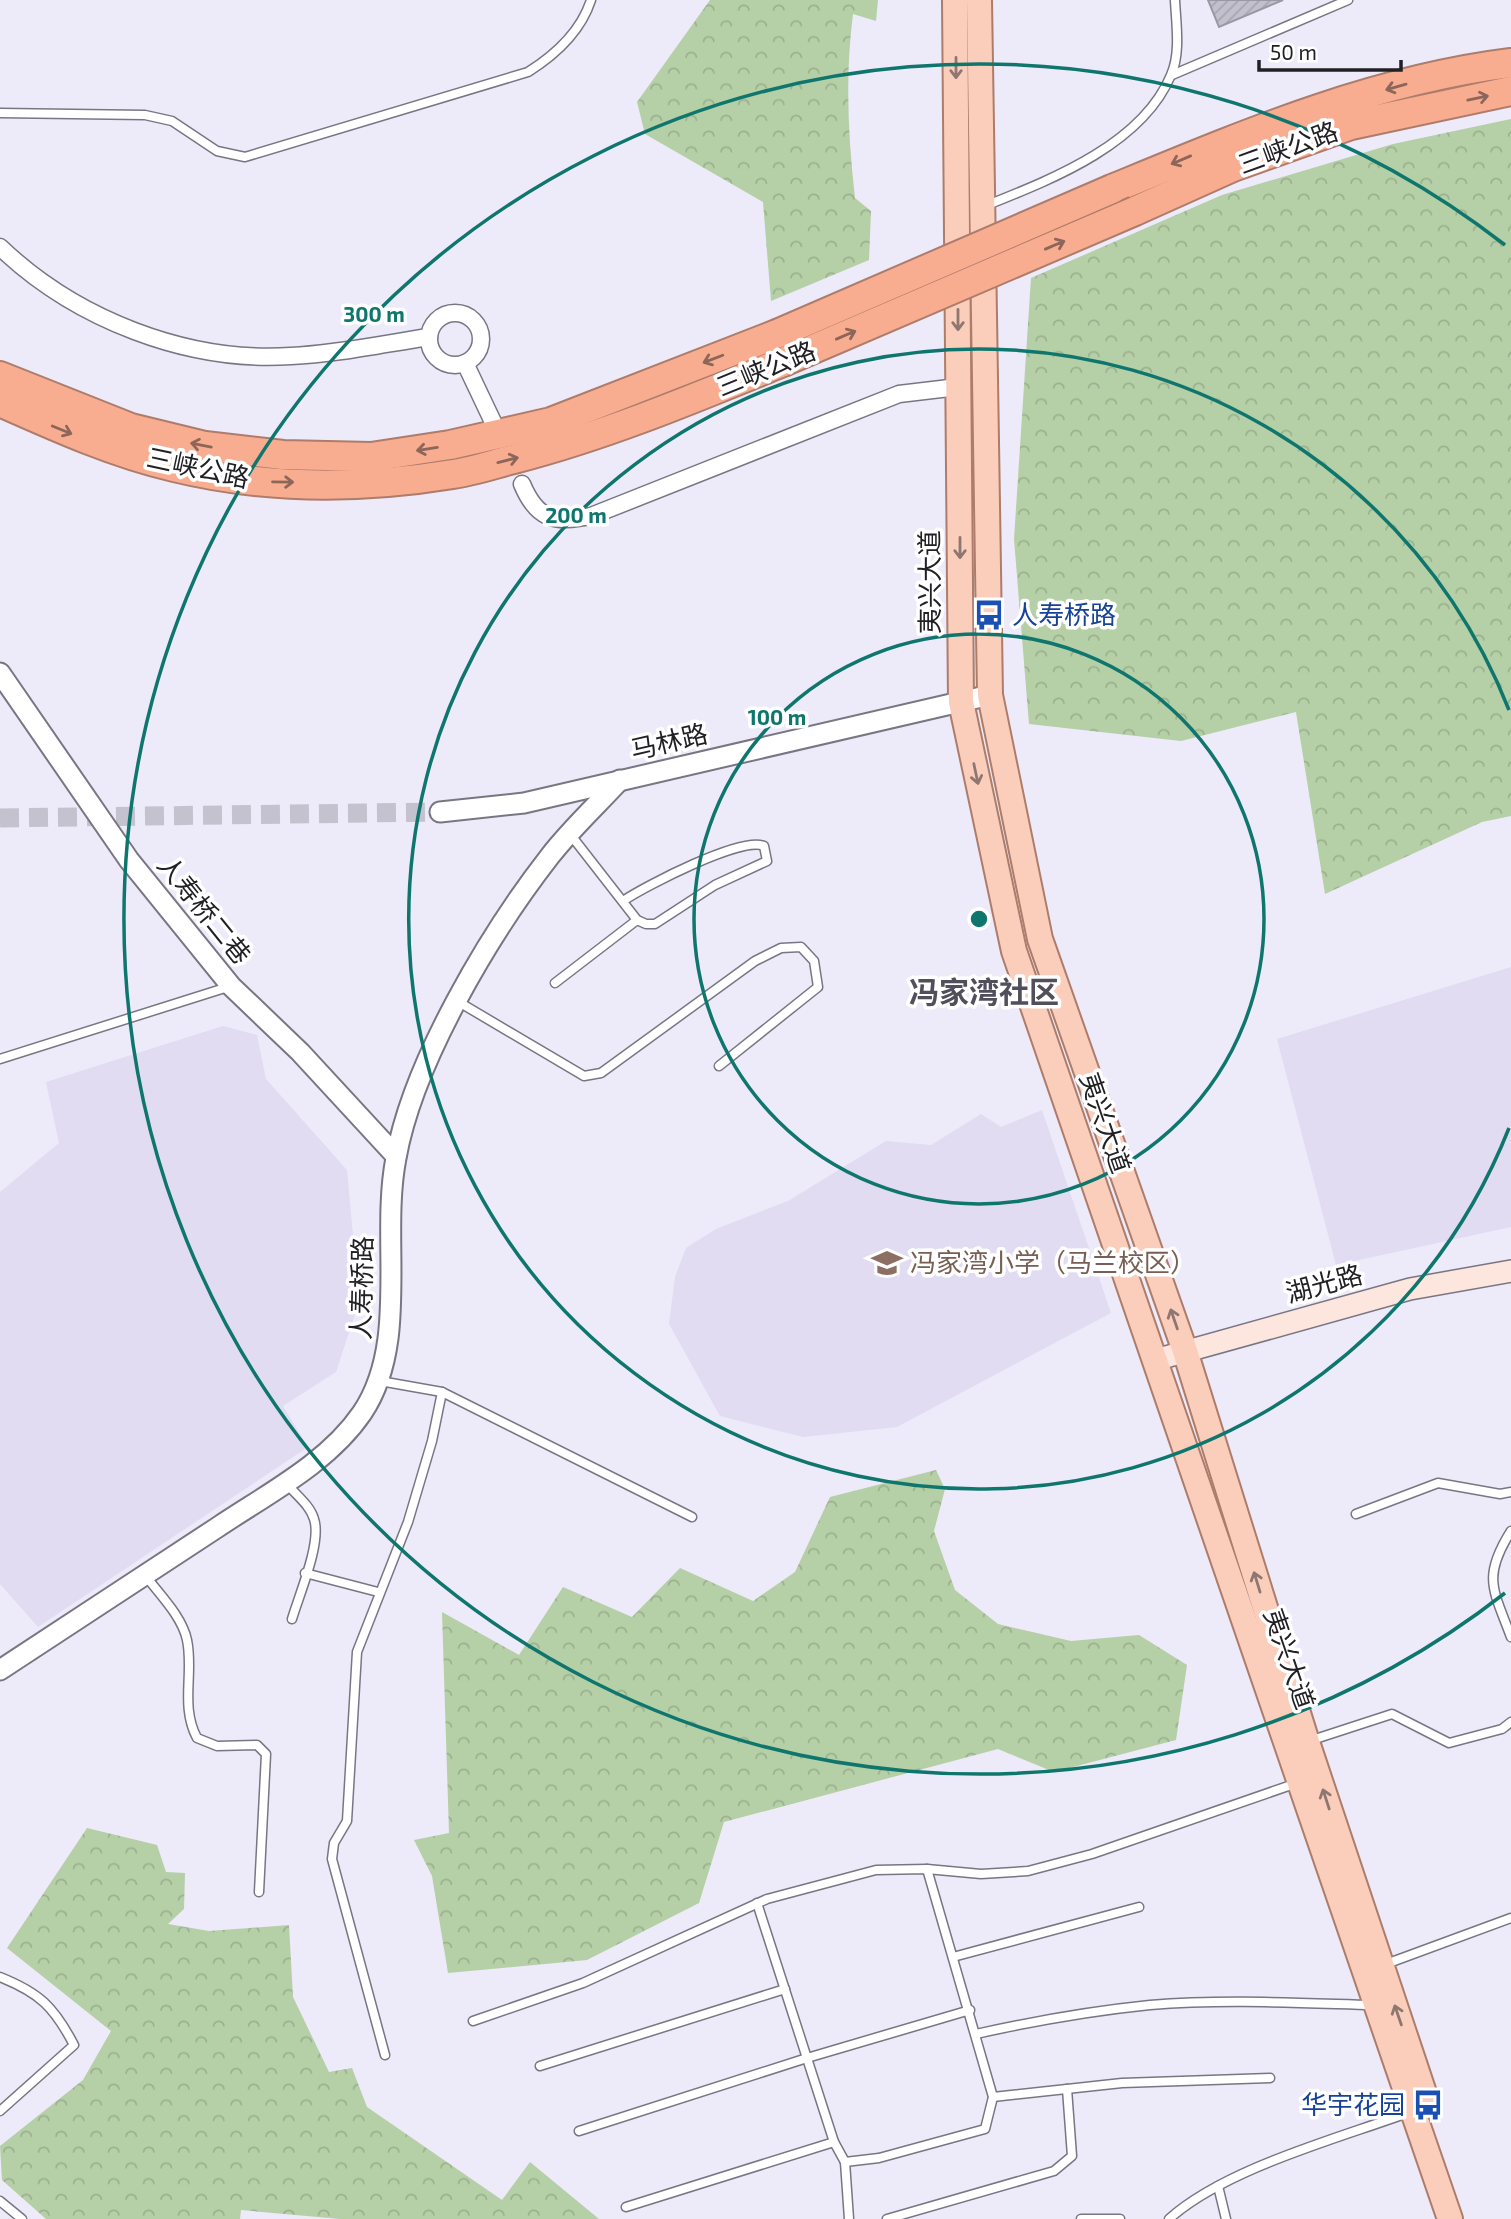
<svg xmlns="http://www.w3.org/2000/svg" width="1511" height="2219" font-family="'Exo 2','Noto Sans SC',sans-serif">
<defs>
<pattern id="forest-crowns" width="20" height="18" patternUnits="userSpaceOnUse" patternTransform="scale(1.75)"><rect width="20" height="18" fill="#b5cfa6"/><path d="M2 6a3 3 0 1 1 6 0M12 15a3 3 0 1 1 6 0" fill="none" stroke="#9bb18f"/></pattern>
<pattern id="building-hatch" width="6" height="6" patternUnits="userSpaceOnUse" patternTransform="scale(1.75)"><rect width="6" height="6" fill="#c3c0ce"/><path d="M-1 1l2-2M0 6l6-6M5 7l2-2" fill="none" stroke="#a7a5b1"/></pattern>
</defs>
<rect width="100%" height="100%" fill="#edeaf9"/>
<!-- built -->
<g fill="#e1dcf2">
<path d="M1511,967V1227L1336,1265L1277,1039Z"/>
<path d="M223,1026L257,1035L266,1079L347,1170L359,1302L336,1372L283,1406L308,1447L38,1627L0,1584V1192L59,1143L46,1082Z"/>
<path d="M1042,1110L1111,1313L897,1427L803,1437L720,1416L669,1324L675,1277L686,1248L716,1229L788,1201L886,1141L931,1145L981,1114L1001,1127Z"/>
</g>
<!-- forest -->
<g fill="url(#forest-crowns)">
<path d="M710,0H878L876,21L853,14C845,76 848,137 855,198L871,211L869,260L771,301L763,202L645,134L637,102Z"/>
<path d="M1511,119V816L1482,822L1325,894L1296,712L1181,741L1029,724L1014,539L1031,278L1222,195L1393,144Z"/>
<path d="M936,1470L945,1489L934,1531L955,1590L998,1624L1071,1641L1139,1635L1187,1665L1176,1740L1054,1772L998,1749L724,1822L699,1903L587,1960L448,1973L432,1876L414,1840L449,1833L442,1612L519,1655L563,1587L632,1617L680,1568L753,1601L795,1572L830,1497Z"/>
<path d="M87,1828L157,1845L166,1872L185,1873L184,1909L168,1924L209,1931L289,1925L293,1997L329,2072L352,2068L367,2107L502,2200L530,2162L599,2219H340L241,2210L240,2219H46L2,2180L0,2146L83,2080L111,2031L7,1948Z"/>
</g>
<!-- building -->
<path fill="url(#building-hatch)" stroke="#9b98a6" stroke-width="2" d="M1208,0H1283L1219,27Z"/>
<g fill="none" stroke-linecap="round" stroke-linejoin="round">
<!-- tertiary-tunnel -->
<path stroke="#c4c2cf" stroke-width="19" stroke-dasharray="19 10" stroke-linecap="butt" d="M0,818L440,812"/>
<!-- service casing -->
<g stroke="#797683" stroke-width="11">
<g id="service">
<path d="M1172,75L1348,0"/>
<path d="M0,113L145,115L172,121L217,151L245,157L528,72C555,55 581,31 591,0"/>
<path d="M985,206C1050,180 1142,145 1171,75C1181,53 1176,23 1175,0"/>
<path d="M570,834L637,920L646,924H655L715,885L767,861L764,846C742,836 645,886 623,901"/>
<path d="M555,983L637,920"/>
<path d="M457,1001L584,1076L601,1073L755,961L781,948L801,947L814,961L818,987L719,1066"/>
<path d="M0,1059L228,987"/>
<path d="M380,1381L442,1392L692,1517"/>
<path d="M287,1484C296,1495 310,1505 314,1519C322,1542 299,1595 292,1619"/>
<path d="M1356,1514L1438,1483L1500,1494L1511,1492"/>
<path d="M1511,1531C1482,1577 1493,1589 1511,1637"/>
<path d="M305,1573L378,1592"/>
<path d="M145,1575C159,1594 182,1616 187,1640C194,1673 180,1706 197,1738L217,1746L257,1745L266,1754L259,1892"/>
<path d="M1309,1741L1392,1714L1449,1743L1502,1729L1511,1722"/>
<path d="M757,1903L834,2142L845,2162L879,2158L985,2129L993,2097L927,1869"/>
<path d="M953,1957L1139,1907"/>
<path d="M1386,1964L1511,1918"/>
<path d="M0,1977C40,1993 54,2007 74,2045L0,2111"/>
<path d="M473,2021L583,1983L767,1899L876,1870L927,1869L981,1874L1028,1871L1092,1854L1297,1783"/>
<path d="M976,2034C1034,2021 1091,2011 1150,2005C1224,1999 1299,2003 1374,2005"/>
<path d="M385,2055L332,1859L334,1843L347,1821L357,1652L408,1522L432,1441L442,1392"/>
<path d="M540,2066L785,1989"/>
<path d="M993,2097L1122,2083L1270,2078"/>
<path d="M579,2131L807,2058L970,2010"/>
<path d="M845,2162L849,2219"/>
<path d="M1218,2186L1226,2219"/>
<path d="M0,2201L22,2219"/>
<path d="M626,2207L834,2142"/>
<path d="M887,2219L1054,2171L1072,2156L1067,2089"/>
<path d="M1081,2219H1120"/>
<path d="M1169,2219C1226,2168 1337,2139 1410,2112"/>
</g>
</g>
<!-- minor casing -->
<g stroke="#797683" stroke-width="19">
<g id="minor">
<path d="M0,247C75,319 187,363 291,356C337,354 383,344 429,337"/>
<circle cx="455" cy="339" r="26"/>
<path d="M465,363L493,422"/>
<path d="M522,484C537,520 554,523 591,516L899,394L958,387"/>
</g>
</g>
<!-- tertiary casing -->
<g stroke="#797683" stroke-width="23">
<g id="tertiary">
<path d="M0,673L129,860L231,986L300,1052L396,1156"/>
<path d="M440,812L524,803L990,695"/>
<path d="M0,1670C73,1622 145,1575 218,1527C267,1494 328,1463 362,1413C410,1342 380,1240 396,1158C413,1062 490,933 550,856C571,829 597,805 620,780"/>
</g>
</g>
<!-- secondary casing -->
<g stroke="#797683" stroke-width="24">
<path id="secondary" d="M1155,1360L1410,1289L1511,1271"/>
</g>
<!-- primary casing -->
<g stroke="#ad7c6b" stroke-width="28">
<g id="primary">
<path d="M955,0L961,702L1014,951L1450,2219"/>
<path d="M979,0L990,695L1040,939L1185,1351L1307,1742L1426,2099"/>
</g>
</g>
<!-- motorway casing -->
<g stroke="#ad7c6b" stroke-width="32">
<g id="motorway">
<path d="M1112,189C1241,136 1372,80 1511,63"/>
<path d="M1135,211L1233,167L1351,125L1511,91"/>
<path d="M0,376L131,428L205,446L283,455L371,457L450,445L551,422L777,334"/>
<path d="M0,402C56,427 114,453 174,467C264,489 361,489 453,474C473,471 494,464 514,459C607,435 695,398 783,362"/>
</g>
</g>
<!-- service -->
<use href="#service" stroke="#fff" stroke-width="8"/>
<!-- minor -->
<use href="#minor" stroke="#fff" stroke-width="16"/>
<!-- tertiary -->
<use href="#tertiary" stroke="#fff" stroke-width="19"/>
<!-- secondary -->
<use href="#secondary" stroke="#fde6de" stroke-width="21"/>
<!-- primary -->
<use href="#primary" stroke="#fbcebc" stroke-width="24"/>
<!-- motorway -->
<use href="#motorway" stroke="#f9ad90" stroke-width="28"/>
<!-- motorway-bridge casing -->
<g stroke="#ad7c6b" stroke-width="32" stroke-linecap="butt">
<g id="motorway-bridge">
<path d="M777,334L1112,189"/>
<path d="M783,362L1135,211"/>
</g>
</g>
<!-- motorway-bridge -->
<use href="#motorway-bridge" stroke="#f9ad90" stroke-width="28"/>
</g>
<!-- one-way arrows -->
<defs><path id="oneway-shaft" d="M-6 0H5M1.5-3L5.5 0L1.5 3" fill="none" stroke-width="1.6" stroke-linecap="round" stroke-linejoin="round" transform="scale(1.75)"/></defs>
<g stroke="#8e7770">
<use href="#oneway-shaft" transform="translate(956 68) rotate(90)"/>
<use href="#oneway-shaft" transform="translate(958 320) rotate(90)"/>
<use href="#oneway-shaft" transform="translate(960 548) rotate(90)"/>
<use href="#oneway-shaft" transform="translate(976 774) rotate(78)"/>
<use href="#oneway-shaft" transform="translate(1174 1319) rotate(-109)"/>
<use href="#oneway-shaft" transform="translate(1257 1582) rotate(-107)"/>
<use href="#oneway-shaft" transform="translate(1326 1799) rotate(-108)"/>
<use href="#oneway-shaft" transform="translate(1398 2015) rotate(-109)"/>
</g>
<g stroke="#8d665a">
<use href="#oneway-shaft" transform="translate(1396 87) rotate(164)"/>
<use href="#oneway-shaft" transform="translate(1478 98) rotate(-12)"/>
<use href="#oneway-shaft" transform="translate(1181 160) rotate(157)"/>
<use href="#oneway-shaft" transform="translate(1055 245) rotate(-23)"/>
<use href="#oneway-shaft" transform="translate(846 335) rotate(-23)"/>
<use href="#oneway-shaft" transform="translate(713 359) rotate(159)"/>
<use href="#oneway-shaft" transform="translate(62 430) rotate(22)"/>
<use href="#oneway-shaft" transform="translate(201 445) rotate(-169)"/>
<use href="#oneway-shaft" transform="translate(427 449) rotate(171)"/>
<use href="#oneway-shaft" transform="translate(508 460) rotate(-14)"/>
<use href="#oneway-shaft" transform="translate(283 482) rotate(1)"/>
</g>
<!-- distance rings -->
<g fill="none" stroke="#0f766e" stroke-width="3.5">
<circle cx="979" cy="919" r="285"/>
<path d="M1509 1128A570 570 0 1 1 1509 710"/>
<path d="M1505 1593A855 855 0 1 1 1505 245"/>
</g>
<!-- icons -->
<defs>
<g id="bus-bare" transform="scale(2.415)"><path d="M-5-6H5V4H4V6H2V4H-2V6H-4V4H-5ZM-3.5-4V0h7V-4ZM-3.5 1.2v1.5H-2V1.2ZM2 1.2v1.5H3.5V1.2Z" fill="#1a4fb4" stroke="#fff" stroke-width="2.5" paint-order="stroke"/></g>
<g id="school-bare" transform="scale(2.415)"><path d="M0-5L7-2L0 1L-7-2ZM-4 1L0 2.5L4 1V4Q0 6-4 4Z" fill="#8d6e63" stroke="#fff" stroke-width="2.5" paint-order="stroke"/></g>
</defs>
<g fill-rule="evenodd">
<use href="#bus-bare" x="989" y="615"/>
<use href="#school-bare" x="887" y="1263"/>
<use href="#bus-bare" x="1428" y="2105"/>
</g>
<g text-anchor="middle" stroke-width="7" stroke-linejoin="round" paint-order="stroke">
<!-- street labels -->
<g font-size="26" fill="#212025" stroke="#fff">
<text transform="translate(1288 148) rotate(-20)" y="9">三峡公路</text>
<text transform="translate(766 369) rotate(-22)" y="9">三峡公路</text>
<text transform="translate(198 468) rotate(12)" y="9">三峡公路</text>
<text transform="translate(930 582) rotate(-90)" y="9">夷兴大道</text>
<text transform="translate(669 742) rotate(-13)" y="9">马林路</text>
<text transform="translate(204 910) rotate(51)" y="9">人寿桥二巷</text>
<text transform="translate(1105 1123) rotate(71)" y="9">夷兴大道</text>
<text transform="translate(1324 1284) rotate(-15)" y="9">湖光路</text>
<text transform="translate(362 1288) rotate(-89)" y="9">人寿桥路</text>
<text transform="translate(1289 1659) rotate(71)" y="9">夷兴大道</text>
</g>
<!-- transit labels -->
<g font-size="26" fill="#164399" stroke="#fff" text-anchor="start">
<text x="1012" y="624">人寿桥路</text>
<text x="1405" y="2114" text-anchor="end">华宇花园</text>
</g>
<!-- education labels -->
<g font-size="26" fill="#785e54" stroke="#fff" text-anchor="start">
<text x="910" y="1272">冯家湾小学（马兰校区）</text>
</g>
<!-- quarter labels -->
<g font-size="30" font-weight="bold" fill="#524f5c" stroke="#fff">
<text x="984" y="1003">冯家湾社区</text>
</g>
</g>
<circle cx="979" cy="919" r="10" fill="#0f766e" stroke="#fff" stroke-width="3.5"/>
<g font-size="21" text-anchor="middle" font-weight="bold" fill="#0f766e" stroke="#fff" stroke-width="7" stroke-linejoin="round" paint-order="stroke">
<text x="374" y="322">300 m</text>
<text x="576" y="523">200 m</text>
<text x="777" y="725">100 m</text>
</g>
<!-- scale -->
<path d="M1259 60v10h142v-10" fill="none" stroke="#212025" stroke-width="3.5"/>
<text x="1270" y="60" font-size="21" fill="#212025" stroke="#ffffff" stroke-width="5" paint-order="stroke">50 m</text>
</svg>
